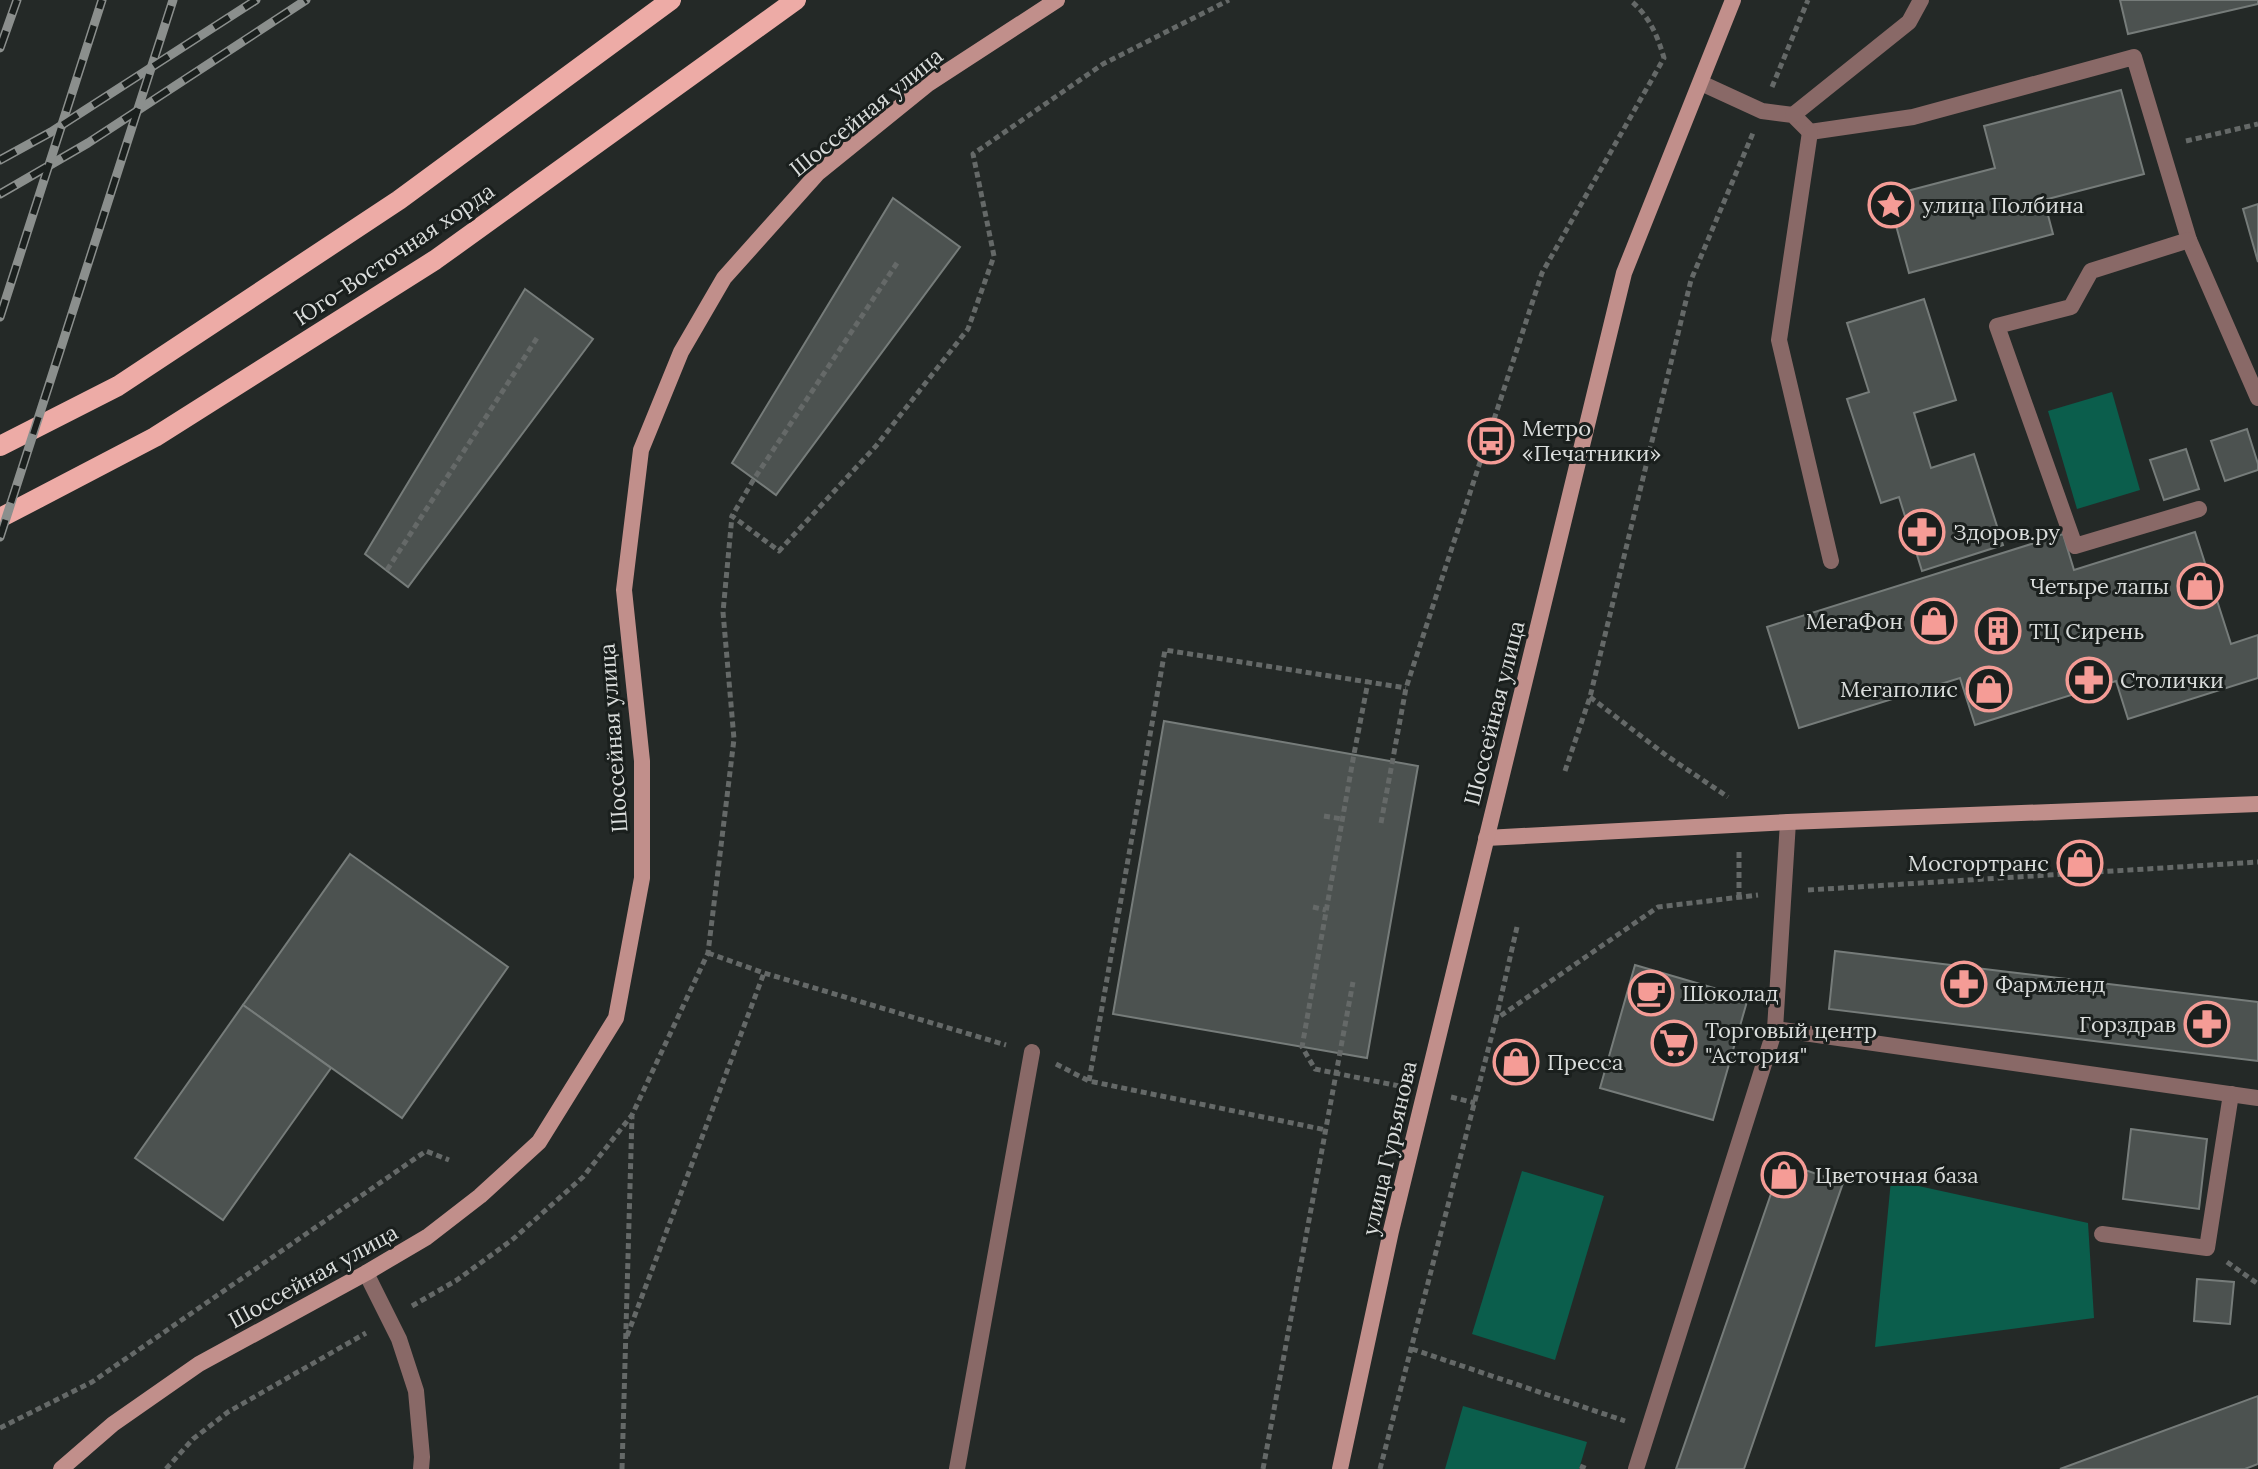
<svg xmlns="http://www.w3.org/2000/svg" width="2258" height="1469" font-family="Lora,serif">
<rect width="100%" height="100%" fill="#242927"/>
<!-- green -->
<g fill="#0b5e4c">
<path d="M2112,392L2140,490L2077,509L2048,411Z"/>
<path d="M1522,1171L1604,1196L1555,1360L1472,1334Z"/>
<path d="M1891,1180L2088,1223L2094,1318L1875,1347Z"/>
<path d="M1463,1406L1587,1442L1579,1469H1445Z"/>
</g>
<!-- building -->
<g fill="#4c5250" stroke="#767c7a" stroke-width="2">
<path d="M2120,0H2258V4L2128,34Z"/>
<path d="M2121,90L2144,174L2044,200L2053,234L1909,273L1888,196L1995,168L1984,126Z"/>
<path d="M893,198L960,247L776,495L732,463Z"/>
<path d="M2258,204V262L2243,209Z"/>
<path d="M525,289L593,339L408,587L365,554Z"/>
<path d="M1924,299L1956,400L1914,413L1931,468L1974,454L2003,545L1922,571L1899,497L1881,503L1847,399L1869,392L1847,323Z"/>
<path d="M2247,429L2258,464V470L2225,481L2211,441Z"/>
<path d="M2186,449L2199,489L2164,500L2150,460Z"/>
<path d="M2195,532L2231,644L2258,635V678L2128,719L2116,681L1975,725L1960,678L1799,728L1767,627L2063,534L2074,570Z"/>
<path d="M1164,721L1418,766L1367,1058L1113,1014Z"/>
<path d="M350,854L508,967L402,1118L243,1005Z"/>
<path d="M1835,951L2258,1002V1061L1829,1009Z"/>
<path d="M1635,965L1748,998L1713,1120L1600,1088Z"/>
<path d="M243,1005L331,1068L223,1220L135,1158Z"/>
<path d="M2131,1129L2207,1139L2199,1209L2123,1199Z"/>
<path d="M1782,1162L1843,1183L1744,1469H1676Z"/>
<path d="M2197,1279L2234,1282L2230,1324L2194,1321Z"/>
<path d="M2258,1396V1464L2245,1469H2060Z"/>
</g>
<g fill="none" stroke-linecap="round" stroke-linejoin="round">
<!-- path -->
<g stroke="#656968" stroke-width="5" stroke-dasharray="6 4" stroke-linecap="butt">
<path d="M1772,87L1808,0"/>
<path d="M2186,141L2258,124"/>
<path d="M897,263L754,479L732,516L779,551L876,446L968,329L994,256L973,154L1103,64L1229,0"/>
<path d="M387,570L537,338"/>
<path d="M1590,697L1667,756L1728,797"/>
<path d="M1565,771L1590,697L1691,280L1753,133"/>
<path d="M1324,816L1342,819"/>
<path d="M1381,823L1406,688L1542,273L1664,58C1657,34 1649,16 1630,0"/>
<path d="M1808,890L2258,862"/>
<path d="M1739,898V850"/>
<path d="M1313,907L1326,910"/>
<path d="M1517,927L1496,1019L1658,907L1758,895"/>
<path d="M708,953L764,973L1006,1045"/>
<path d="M1056,1064L1089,1081L1326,1130"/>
<path d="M1089,1081L1165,650L1368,682"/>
<path d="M1399,1086L1315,1069L1302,1047L1354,754L1368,682L1406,688"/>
<path d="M1451,1097L1475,1103"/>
<path d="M2227,1262L2258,1284"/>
<path d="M412,1306L457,1280L512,1240L583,1177L632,1115L708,953L734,739L723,612L732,516"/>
<path d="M627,1336L764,973"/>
<path d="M1412,1349L1625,1421"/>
<path d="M0,1428L92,1382L426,1151L449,1160"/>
<path d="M1580,1466L1587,1469"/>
<path d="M166,1469L193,1439L228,1412L366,1333"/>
<path d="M622,1469L632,1116"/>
<path d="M1263,1469L1353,982"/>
<path d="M1380,1469L1496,1019"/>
</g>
<!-- service -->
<g stroke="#896967" stroke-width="16">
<path d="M1701,83L1762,111L1793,115L1810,132L1913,117L2134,57L2189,240L2258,398"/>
<path d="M1793,115L1909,22L1921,0"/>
<path d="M1810,132L1779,340L1831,561"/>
<path d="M2189,240L2091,271L2071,307L1997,326L2075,546L2199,509"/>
<path d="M1775,1029L1788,822"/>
<path d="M2102,1234L2207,1248L2231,1094"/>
<path d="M366,1273L399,1339L416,1391L422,1457L421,1469"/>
<path d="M957,1469L1032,1052"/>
<path d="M1636,1469L1775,1029L2258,1098"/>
</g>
<!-- secondary -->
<g stroke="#c18f8b" stroke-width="16">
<path d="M1486,838L1788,822L2258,804"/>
<path d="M61,1469L113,1424L199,1364L366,1273L427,1237L480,1196L539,1142L616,1018L642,878V761L624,590L641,450L681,352L724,278L818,173L928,84L1057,0"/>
<path d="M1340,1469L1391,1231L1624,273L1733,0"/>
</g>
<!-- primary -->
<g stroke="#edaba6" stroke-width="20">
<path d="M0,446L118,386L399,200L671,0"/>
<path d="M0,518L155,437L435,260L796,0"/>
</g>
<!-- rail casing -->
<g stroke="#8b8f8d" stroke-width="9">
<g id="rail">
<path d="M0,48L17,0"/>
<path d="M0,160L51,132L256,0"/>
<path d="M0,194L88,143L306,0"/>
<path d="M0,317L102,0"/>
<path d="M0,537L173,0"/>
</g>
</g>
<!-- rail -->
<use href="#rail" stroke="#1a1f1d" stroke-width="6" stroke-dasharray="18" stroke-linecap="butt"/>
</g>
<!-- icons -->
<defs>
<g id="sight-ring" transform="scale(2.3)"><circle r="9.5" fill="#1a1f1d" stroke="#f59c96" stroke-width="1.5"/><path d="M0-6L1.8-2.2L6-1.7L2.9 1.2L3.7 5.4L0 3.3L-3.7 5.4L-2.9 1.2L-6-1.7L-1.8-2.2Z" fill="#f59c96"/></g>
<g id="bus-ring" transform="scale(2.3)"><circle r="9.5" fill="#1a1f1d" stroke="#f59c96" stroke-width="1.5"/><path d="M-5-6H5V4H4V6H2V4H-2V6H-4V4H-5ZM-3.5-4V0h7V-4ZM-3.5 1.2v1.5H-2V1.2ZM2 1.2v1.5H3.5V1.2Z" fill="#f59c96"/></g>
<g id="pharmacy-ring" transform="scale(2.3)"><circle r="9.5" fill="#1a1f1d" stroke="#f59c96" stroke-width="1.5"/><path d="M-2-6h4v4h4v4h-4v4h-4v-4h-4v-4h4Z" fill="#f59c96"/></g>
<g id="shop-ring" transform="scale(2.3)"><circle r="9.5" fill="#1a1f1d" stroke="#f59c96" stroke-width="1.5"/><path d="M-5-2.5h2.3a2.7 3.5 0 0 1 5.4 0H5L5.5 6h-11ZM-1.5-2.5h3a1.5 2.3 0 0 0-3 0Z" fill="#f59c96"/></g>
<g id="building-ring" transform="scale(2.3)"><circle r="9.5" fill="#1a1f1d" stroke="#f59c96" stroke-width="1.5"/><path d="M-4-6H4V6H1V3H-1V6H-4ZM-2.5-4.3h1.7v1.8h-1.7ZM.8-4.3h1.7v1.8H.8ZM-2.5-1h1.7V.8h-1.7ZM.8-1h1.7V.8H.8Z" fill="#f59c96"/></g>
<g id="cafe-ring" transform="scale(2.3)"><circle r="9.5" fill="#1a1f1d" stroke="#f59c96" stroke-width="1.5"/><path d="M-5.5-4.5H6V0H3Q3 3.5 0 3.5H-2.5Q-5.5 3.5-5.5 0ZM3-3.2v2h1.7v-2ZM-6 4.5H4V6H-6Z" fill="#f59c96"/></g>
<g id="supermarket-ring" transform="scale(2.3)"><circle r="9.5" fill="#1a1f1d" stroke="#f59c96" stroke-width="1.5"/><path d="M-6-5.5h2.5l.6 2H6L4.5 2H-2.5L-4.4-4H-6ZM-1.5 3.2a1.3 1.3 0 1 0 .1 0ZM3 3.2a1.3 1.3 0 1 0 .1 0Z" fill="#f59c96"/></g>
</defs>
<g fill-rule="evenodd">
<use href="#sight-ring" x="1891" y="205"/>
<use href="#bus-ring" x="1491" y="441"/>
<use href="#pharmacy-ring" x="1922" y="532"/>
<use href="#shop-ring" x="2200" y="586"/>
<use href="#shop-ring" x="1934" y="621"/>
<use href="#building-ring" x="1998" y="631"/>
<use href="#pharmacy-ring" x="2089" y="680"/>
<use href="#shop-ring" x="1989" y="689"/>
<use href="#shop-ring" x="2080" y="863"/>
<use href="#pharmacy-ring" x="1964" y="984"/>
<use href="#cafe-ring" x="1651" y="993"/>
<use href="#pharmacy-ring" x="2207" y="1024"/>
<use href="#supermarket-ring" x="1674" y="1043"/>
<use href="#shop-ring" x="1516" y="1062"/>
<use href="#shop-ring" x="1784" y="1175"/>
</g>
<g text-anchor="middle" stroke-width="6" stroke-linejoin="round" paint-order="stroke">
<!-- street labels -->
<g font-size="22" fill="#dadddc" stroke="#1a1f1d">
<text transform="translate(866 112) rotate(-39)" y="8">Шоссейная улица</text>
<text transform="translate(394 254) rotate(-34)" y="8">Юго-Восточная хорда</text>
<text transform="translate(1494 713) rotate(-76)" y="8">Шоссейная улица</text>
<text transform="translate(613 738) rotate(-94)" y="8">Шоссейная улица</text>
<text transform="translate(1389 1148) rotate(-77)" y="8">улица Гурьянова</text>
<text transform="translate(313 1276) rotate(-29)" y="8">Шоссейная улица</text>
</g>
<!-- poi labels -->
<g font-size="22" fill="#dadddc" stroke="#1a1f1d" text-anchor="start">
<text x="1922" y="213">улица Полбина</text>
<text x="1522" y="436">Метро<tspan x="1522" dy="25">«Печатники»</tspan></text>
<text x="1953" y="540">Здоров.ру</text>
<text x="2169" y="594" text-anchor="end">Четыре лапы</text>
<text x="1903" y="629" text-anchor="end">МегаФон</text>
<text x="2029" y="639">ТЦ Сирень</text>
<text x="2120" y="688">Столички</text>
<text x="1958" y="697" text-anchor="end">Мегаполис</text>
<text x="2049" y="871" text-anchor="end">Мосгортранс</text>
<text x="1995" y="992">Фармленд</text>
<text x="1682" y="1001">Шоколад</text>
<text x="2176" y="1032" text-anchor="end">Горздрав</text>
<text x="1705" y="1038">Торговый центр<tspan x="1705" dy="25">"Астория"</tspan></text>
<text x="1547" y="1070">Пресса</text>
<text x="1815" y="1183">Цветочная база</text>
</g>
</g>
</svg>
